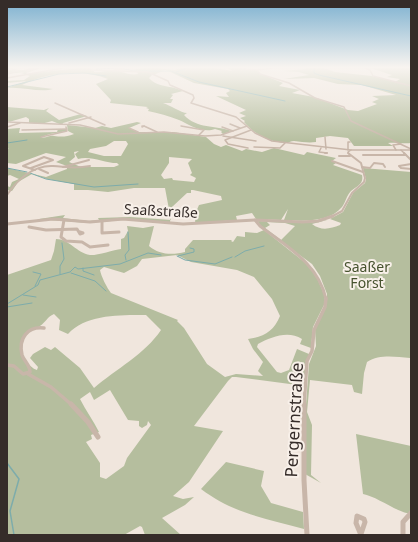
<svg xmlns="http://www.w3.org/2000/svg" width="418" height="542" font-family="'Noto Sans',sans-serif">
<rect width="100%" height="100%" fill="#f0e6dd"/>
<!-- green -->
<g fill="#b5be9e" fill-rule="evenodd">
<path d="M30,67H44L26,73L28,74L71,67L35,73L78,68L76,67H84L94,71V72C102,73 108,70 113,70C121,71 130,76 138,74L137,71L130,70L151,67L174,70L185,67H209L232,71L227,67L248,69L245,70H256L261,74L283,83L279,86L300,90L292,93L314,97L348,110L358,111L377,104L372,102L379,99L372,96L396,95L362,85L338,84L314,78L284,79L309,75L299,72L283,71L306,69L302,67H331L324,68L335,72L372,76L395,82L400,79L387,77L392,75L367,67L411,68V143C402,144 396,142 388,143L393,146H354L348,138L330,136L316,138V142C309,143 302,142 294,141C291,141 288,143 285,143C269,142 254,134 244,122L245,121L240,118L246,116L239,113L246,110L216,96L229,97L226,93L230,91L228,89L194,83L166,70H161L163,71L153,75L151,73L152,75L149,78C158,88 171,85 183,91L171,94L173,95L170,99H173L171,103H163C170,105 181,113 187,113L184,115C197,129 215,125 232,131L223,134L221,132L222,131L215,129C203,134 188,124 179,120C169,116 158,113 148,111L149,109L146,108L148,107L110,103L111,100L96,84L108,79C82,69 48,72 22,85L53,89C39,93 22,86 7,88L27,81L7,83V81L24,80L30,76L21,73L25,72L7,74V70C15,68 24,73 30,67Z"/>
<path d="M7,107L44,110L49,108L46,111L59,120L81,114L87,116L63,123L62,125L52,121L41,124L29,123V119L26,117L9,122L7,121Z"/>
<path d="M137,122L141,123L129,128L139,132H173L206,137L214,144L221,147L226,145L242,151L246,149L262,152L274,148L304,155L307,152L336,158L332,161L336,163L333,165L362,175C364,184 357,186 351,191C346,196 346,202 342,207C329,223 302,221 284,220L288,209L281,220L256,219L252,213L236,216L237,220L195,223L196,212L199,205L222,200L221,196L193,190H191V193H187L172,207L170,222L123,220L88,223L49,220L35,221L39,219L65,215L63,218L88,221L99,220L98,218L130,217L171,220L165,188H134L108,192L88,190H74V184L47,179L32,174L18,182L12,191L7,190V186L10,187L12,182L19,179L10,175L7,176V168L46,177L67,169V166L56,162L66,157L46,153L16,164L7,163V149L9,148H7V129L20,128L19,133L57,132L58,129H67V131L50,134L41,137C46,139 49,135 54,136C62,137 66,137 74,134L68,131L67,125L95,128L102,126L111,128ZM114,141H126L128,144L121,156H104L88,152L90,149L106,146ZM79,151L75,154L78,159C90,155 104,163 117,163L119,165L114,167H81L69,162L75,157L74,152ZM169,157L192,159L188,163L192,173L190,175L196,178L194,182L173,180L172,178L164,179L161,175L169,163Z"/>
<path d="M363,168L411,172V395L410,358C395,357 380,354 367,362L364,373L362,394L354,392L352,385L310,380L307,412L312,425L311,475L321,483L305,474L306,405L309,364L316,346L315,329L327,304V294L320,276L312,264L260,226L258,221L309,223L326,220H327L312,224C321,231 330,229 340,225L341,223L330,219L343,212L353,193L365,183L366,179ZM267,222L285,223L295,226L281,240L265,228L270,225Z"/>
<path d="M127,226L143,228L154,226L149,246C159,255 173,255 185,252V249L193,240H232L231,241L233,242L237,236L245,237V232L257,233L264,230L313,269L324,294L325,303L313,327L311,348L300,344L302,339C288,330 271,337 258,344L257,347L277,372L281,373L289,370L297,349L309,354L305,386L236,377H232L228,381L194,426L223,431L189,482L173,496L183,499L194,497L185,505L162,518L181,535H145L142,527L140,526L124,535H7V275L51,260L54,251L56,239C69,239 77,253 90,255C95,256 114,250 121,249V239L124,238L128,231ZM177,255L191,262L237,270L254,277L272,299L280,316C274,331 264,337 248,339L253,349L263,362L258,371L263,376L236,374L225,377L207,364L184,328L177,321L178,320L111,293C107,288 101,276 100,270L104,267L124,273L137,266L142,259ZM54,314L60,320L59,330L68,334C86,314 121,315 146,315L161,330C145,354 116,369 94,388L80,368L55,347L51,350L45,347L33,354L30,358L38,367L37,370C26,366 18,350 24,339C28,331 34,330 40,326C46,322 47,317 54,314ZM110,390L128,420L139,421V426L142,428L147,425L148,421L151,425L127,458L124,466L106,479L100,477V463L86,442L92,439L91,435L99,432C93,420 86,411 80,399L90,392L94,400Z"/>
<path d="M356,434L411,446V508L409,513C400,514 376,496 363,494Z"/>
<path d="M226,462L264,471L261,486L271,503L303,512L304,529C265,518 234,514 201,489Z"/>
</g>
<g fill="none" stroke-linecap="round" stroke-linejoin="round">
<!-- stream-far1 -->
<g stroke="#7dacab" stroke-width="1">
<path d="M316,67L314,68V73L319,75L411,96"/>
<path d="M96,69L120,68L134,71H171L199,82L285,101"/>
<path d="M176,72L190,67"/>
<path d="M7,87L59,74L85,73L106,76"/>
<path d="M7,143L27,140"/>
<path d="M7,168L27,172"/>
<path d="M30,173L46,179L94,187L138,184"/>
<path d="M177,256L185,260L215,264L232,257"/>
<path d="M178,256L194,252V249L190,248"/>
<path d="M235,257L245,251L264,246"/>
<path d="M126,260L125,255L129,250L128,232"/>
<path d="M83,268V271L94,275"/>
<path d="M33,272L41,274L35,286"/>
<path d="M71,273L95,281L106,291"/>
<path d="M60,274V266L64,259L62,243"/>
<path d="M23,295L36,297"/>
<path d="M7,304L38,285L40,280L70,272L75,267L78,269L120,264L148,253L161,255"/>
<path d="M7,307L32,303"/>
</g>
<!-- stream -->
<path stroke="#7dacab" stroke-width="1.5" d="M7,463L19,479L10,511L14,535"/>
<!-- minor-far4 -->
<g stroke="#c8b6a9" stroke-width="1.5">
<path d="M7,67L18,71L7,74"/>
<path d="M33,67L27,71L41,67"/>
<path d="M85,67L92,70L148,72L168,81L170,85L193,95L194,98L191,103L236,117L255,133L272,141L351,150H411"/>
<path d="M229,67L257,70L260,74L289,83L315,98L344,107L351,121L411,149"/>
<path d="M363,67L370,70L373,76L411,86"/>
<path d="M114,69H124"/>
<path d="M257,70L280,67"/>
<path d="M7,78L69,67"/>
<path d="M55,103L105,125"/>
<path d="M7,122L80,125L118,134L164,132L205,136L221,135L247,126"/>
<path d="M69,123L91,117"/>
<path d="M230,124L240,128"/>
<path d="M142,126H144L142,127Z"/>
<path d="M144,126L157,132"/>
<path d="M181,126L204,130L199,135"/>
<path d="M7,127L20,123"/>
<path d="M222,127L233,131"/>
<path d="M129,128L138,132"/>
<path d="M22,130L67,129"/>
<path d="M223,136L256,141"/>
<path d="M41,137L67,131L66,127"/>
<path d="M325,137L326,149"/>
<path d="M254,147L280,148L285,143"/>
<path d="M248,148L228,144L225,140L251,130"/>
<path d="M321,148L319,152L327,153"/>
<path d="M348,150V142H350"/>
<path d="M396,150L393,145L401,144"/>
<path d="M401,150L405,154"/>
<path d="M349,154L348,152L351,150"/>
</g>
<!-- minor-far3 -->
<g stroke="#c8b6a9" stroke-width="2">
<path d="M325,153H327"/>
<path d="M404,153L411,160"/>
<path d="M363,155H406"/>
<path d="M339,156H350"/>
<path d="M332,161L363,172"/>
<path d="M411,164L399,166L401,168L411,169"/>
<path d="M63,167L89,160"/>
<path d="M362,167L370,168L374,163L383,164L385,167"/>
<path d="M31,168L53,160L44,157L23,166L35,170"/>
<path d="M39,169L48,173"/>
<path d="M7,195C17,180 33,165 53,166C68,167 74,169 90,166"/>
<path d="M331,217L342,211L352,193L364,182L365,178L361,163L348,153"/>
</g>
<!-- minor-far2 -->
<g stroke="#c8b6a9" stroke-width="3">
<path d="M64,220L61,237L66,241L82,242L90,247L108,245"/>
<path d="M255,220L260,226C287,247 318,263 326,299"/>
<path d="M102,221V233L119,232"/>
<path d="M7,224L53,219L90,222L123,219L183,224L255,220L303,222L318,221L333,216"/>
<path d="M29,227L46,230L77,229L80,234L83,233L80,232"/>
</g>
<!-- minor-far1 -->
<g stroke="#c8b6a9" stroke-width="3.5">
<path d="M7,365L14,366L23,374L30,372C30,365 24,361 22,355C18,338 28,326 44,328"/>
<path d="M28,374L51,387L72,405"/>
<path d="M304,405L307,361L312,351L314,330L325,307L326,298"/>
</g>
<!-- minor -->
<g stroke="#c8b6a9" stroke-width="5">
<path d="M71,404L88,422L98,437"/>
<path d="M304,404V480L307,535"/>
<path d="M361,534L365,522L364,519L357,516L356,523L361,535"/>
<path d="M403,535V522L411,513"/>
</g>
</g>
<!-- sky -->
<linearGradient id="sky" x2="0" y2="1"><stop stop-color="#7db1d0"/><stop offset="0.47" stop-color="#f8f4f0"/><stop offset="1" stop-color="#f8f4f0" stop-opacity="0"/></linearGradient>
<rect width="418" height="143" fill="url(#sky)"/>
<g text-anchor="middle" stroke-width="4" stroke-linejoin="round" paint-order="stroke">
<!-- street labels -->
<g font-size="14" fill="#352c29" stroke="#f8f0e9">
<text transform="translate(161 211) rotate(3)" y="5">Saaßstraße</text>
</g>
<!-- park labels -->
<g font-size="14" fill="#46522e" stroke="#f8f0e9">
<text x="367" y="272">Saaßer<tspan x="367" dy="16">Forst</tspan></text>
</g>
<!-- near-street labels -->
<g font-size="17" fill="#352c29" stroke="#f8f0e9">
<text transform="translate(294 420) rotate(-87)" y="6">Pergernstraße</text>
</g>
</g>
<!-- border -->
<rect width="418" height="542" fill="none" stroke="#352c29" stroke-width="16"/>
</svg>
